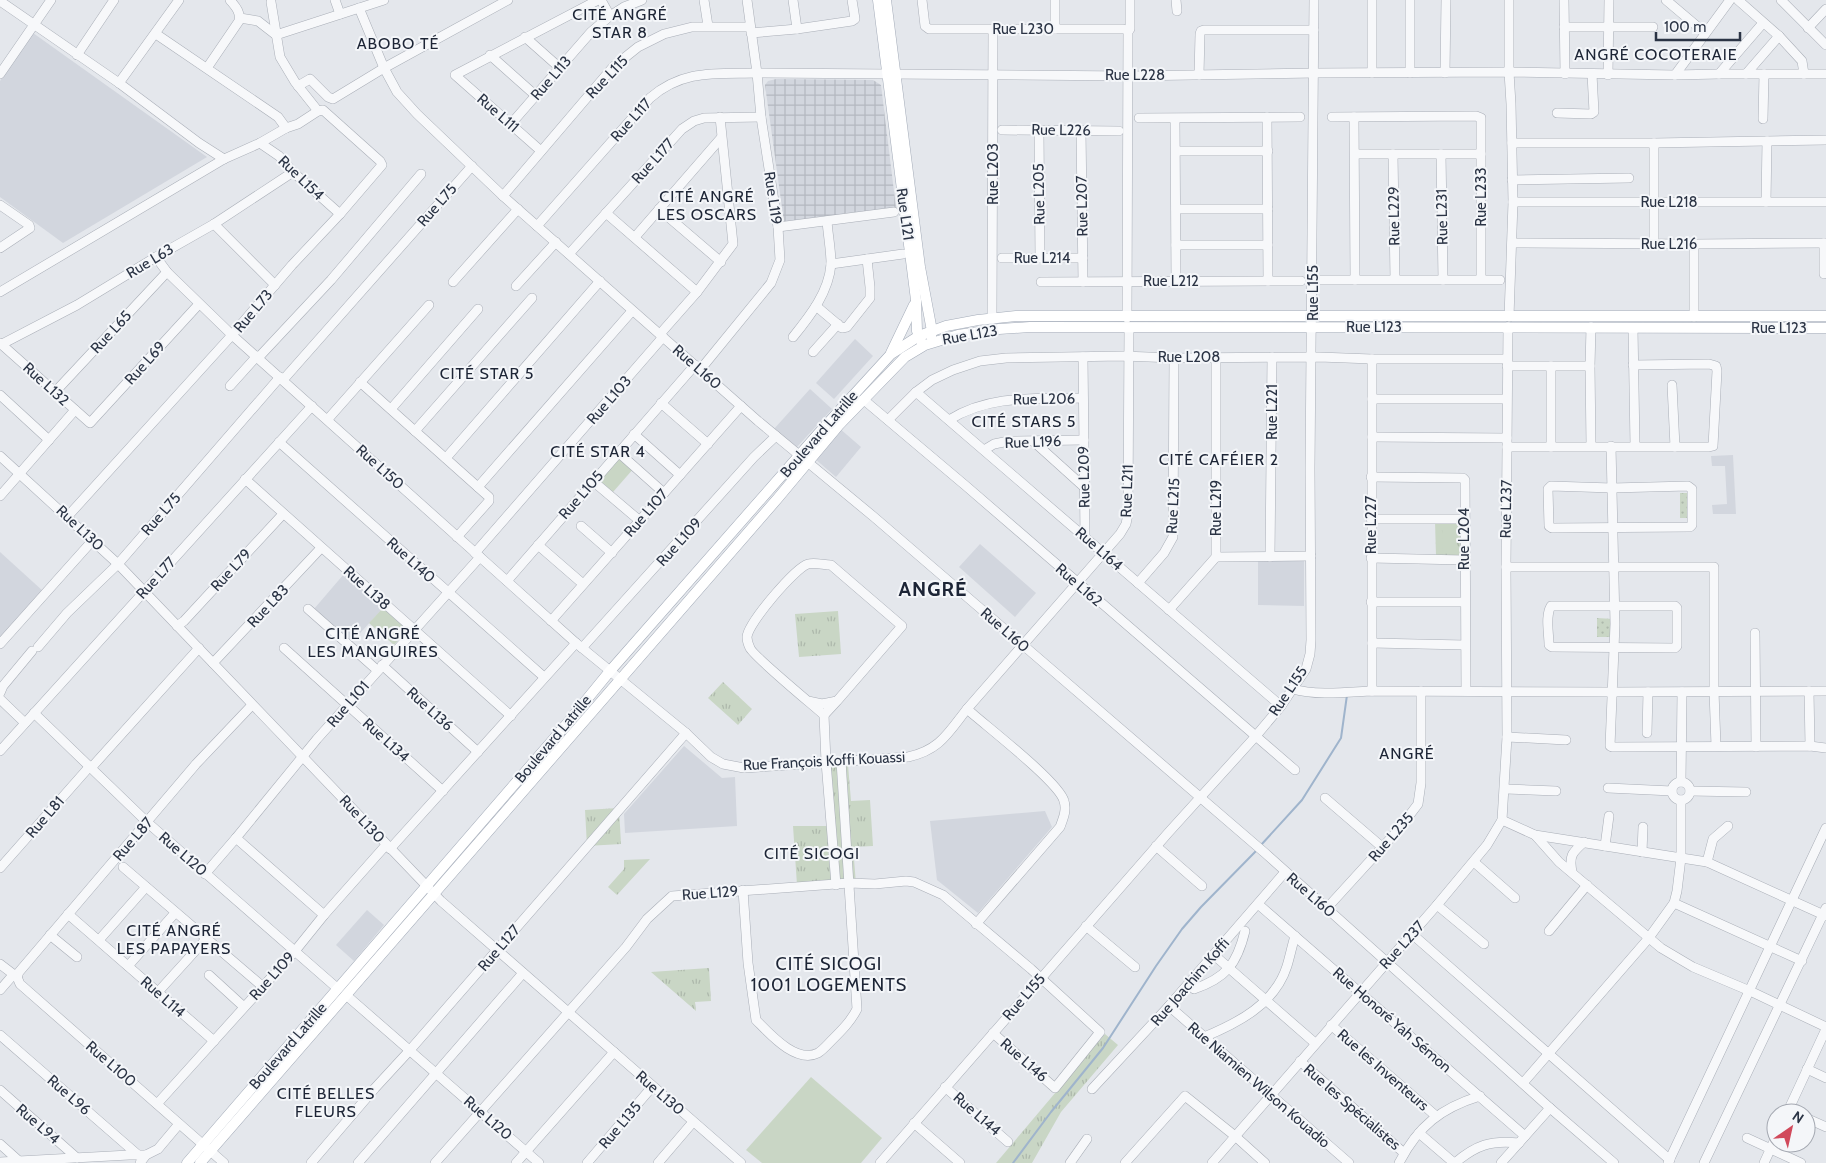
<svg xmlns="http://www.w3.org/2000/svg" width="1826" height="1163" font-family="Cabin,sans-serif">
<defs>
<pattern id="industrial-grid" width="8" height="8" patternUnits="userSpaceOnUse" patternTransform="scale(1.25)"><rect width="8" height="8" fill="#d2d6de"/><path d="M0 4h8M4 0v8" fill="none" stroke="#b4b8c0"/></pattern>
<pattern id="grass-tufts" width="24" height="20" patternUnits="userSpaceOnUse" patternTransform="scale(1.25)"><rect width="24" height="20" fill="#c9d6c5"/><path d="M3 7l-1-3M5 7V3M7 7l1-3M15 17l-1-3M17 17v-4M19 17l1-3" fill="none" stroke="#adb8ab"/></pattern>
<pattern id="park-dots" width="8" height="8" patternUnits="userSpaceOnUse" patternTransform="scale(1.25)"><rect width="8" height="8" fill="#c9d6c5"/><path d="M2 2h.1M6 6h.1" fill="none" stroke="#adb8ab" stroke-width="1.8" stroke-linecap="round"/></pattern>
</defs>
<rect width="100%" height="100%" fill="#e4e7ec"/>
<!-- built -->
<g fill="#d2d6de">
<path d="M33,33L207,157L63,243L0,197V81Z"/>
<path d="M855,339L873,356L834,399L816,383Z"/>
<path d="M810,389L832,409L796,448L774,429Z"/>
<path d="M839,428L861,447L836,477L814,458Z"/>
<path d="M1733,455L1736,514H1713L1712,505L1727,504L1725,466H1712L1711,456Z"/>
<path d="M980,544L1036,593L1015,617L959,567Z"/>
<path d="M0,552L44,592L0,642Z"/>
<path d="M1258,560H1304V606L1258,605Z"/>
<path d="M344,574L383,608L352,642L314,609Z"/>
<path d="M684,746L722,778L735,777L737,826L625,833L624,814Z"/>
<path d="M1045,811L1052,827L978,913L937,880L930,821Z"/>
<path d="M367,910L384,925L354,961L336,945Z"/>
</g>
<!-- industrial -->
<path fill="url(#industrial-grid)" d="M776,79L873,80L881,85L896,208L784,222L765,85L768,81Z"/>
<!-- grass -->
<g fill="url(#grass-tufts)">
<path d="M1435,521H1460L1461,556H1436Z"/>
<path d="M838,611L841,654L799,657L795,614Z"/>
<path d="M723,682L752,709L738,725L708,698Z"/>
<path d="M848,765L851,801L870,800L873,846L853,847L856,884L797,885L793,826H828L824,767Z"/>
<path d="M619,808L621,844L587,846L585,810Z"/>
<path d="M650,859L617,895L608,887L624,869V860Z"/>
<path d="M709,968L711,1001L695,1002L696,1011L651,972Z"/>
<path d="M1105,1034L1118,1045L1061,1112L1032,1163H996Z"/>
</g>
<!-- park -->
<g fill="url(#park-dots)">
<rect x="1680" y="493" width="10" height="25"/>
<path d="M1597,618L1613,619V637H1597Z"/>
</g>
<!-- pitch -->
<g fill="#c9d6c5">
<path d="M620,456L634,468L613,492L599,480Z"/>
<path d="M1442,528H1455L1456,553H1443Z"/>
<path d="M383,608L407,630L394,645L369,623Z"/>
<path d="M811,1077L882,1138L861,1163H762L746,1150Z"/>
</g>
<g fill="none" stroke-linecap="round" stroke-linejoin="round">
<!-- stream -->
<g stroke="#9fb4cc" stroke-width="2">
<path d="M1261,845L1302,800L1341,738L1347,695"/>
<path d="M1013,1163L1051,1112L1103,1048L1156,966L1182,929L1201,907L1256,851"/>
</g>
<!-- minor casing -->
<g stroke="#a9aeb7" stroke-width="10">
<g id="minor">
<path d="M335,0L340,14"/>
<path d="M601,0L610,16"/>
<path d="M704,0L708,26"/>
<path d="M793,0L797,29"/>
<path d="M922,0L925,26L929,29H1123"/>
<path d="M1130,0V29"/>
<path d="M1176,0L1177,11"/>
<path d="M1564,0L1565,74"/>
<path d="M1666,0L1705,33"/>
<path d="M1738,0L1779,36L1802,61L1804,74"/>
<path d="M1781,0L1826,45"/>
<path d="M0,1L119,83L199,143L224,159"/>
<path d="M271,2L280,57L295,82L318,111"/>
<path d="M359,8L384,68L397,92L417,114L503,196L758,421L874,517L1265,853L1550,1108L1614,1163"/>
<path d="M240,18L258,21L276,35L384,0"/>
<path d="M1564,27H1653"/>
<path d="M1808,28L1826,9"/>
<path d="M1055,29V0"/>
<path d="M751,33L797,29L852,21L855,19L852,0"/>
<path d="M156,34L278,117L286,128"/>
<path d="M525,37L560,68"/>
<path d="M77,55L114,0"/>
<path d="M490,55L535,95"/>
<path d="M207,68L239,21C241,12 235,6 230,0"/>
<path d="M1372,73V0"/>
<path d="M1410,73V0"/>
<path d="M1445,73L1446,0"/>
<path d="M0,74L51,0"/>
<path d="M1719,74L1763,23"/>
<path d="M1746,74L1779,36"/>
<path d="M1199,75L1200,34L1201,31L1204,30H1314"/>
<path d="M1608,75L1609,0"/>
<path d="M1675,75L1730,0"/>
<path d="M119,83L179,0"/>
<path d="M298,86L310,79L328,97L333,99L384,68L508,0"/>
<path d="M1557,113L1591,114L1594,112L1592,74"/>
<path d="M1267,117L1268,281"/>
<path d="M1332,117L1476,116L1481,118V279"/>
<path d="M1354,117L1355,280"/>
<path d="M1139,118L1300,117"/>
<path d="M1175,119L1176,281"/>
<path d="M1763,119L1764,74"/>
<path d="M510,125L591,32L610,16L624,7L642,0"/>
<path d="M1002,130L1119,131"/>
<path d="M1039,130L1040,258"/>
<path d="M1081,130L1083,282"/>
<path d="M260,143L279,156L293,172L340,214"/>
<path d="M1512,143H1654L1826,140"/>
<path d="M541,151L455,75L598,0"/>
<path d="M1176,151H1268"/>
<path d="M1355,154H1481"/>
<path d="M1393,154L1395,279"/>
<path d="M1441,154L1443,280"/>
<path d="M1512,180L1629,178"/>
<path d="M503,196L613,67L638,47L664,34L692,27H750"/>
<path d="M1513,202H1826"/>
<path d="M1766,202L1767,141"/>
<path d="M0,205L29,225L30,228L0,248"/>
<path d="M659,209L721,262"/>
<path d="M1176,209H1268"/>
<path d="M606,213L697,292"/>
<path d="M214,224L275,285"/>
<path d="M537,226L650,98C683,69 716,74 757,73L1129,76L1315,73L1509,72L1675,75L1719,74H1826"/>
<path d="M778,227L894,212"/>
<path d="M635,237L721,138"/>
<path d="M1512,243L1694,244L1826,243"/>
<path d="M1654,244V143"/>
<path d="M1176,245H1268"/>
<path d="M569,254L682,129L694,121L704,118L761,117"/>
<path d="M156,257L167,272L232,335L576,643L686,733L711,757L723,764L744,768L908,757C940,750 948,733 967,709L1120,534L1126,524L1128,514L1129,328"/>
<path d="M1002,258H1083"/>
<path d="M831,264L903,254"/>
<path d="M1824,274V243"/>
<path d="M1313,280H1500"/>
<path d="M453,282L518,209"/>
<path d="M1041,282L1301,281"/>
<path d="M516,286L556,242"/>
<path d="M0,292L224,159L260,143L286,128L298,124L318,111L323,110L380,161L382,165L340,214L292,265L232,335L68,516"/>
<path d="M816,306L842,328L847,327L870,298V287L867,259"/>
<path d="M1509,317L1513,202L1511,104L1509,72V0"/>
<path d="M1694,317V244"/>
<path d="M1127,318L1128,29"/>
<path d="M992,319L993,29"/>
<path d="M1633,328L1635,446"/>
<path d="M660,334L697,292L733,244L720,117"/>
<path d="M793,337C810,316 829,292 831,264C831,250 828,235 827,221"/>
<path d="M0,343L90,423L199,304"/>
<path d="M2,344L77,305L156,257L214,224L293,172"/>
<path d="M813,352L838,324"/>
<path d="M1083,357L1085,537"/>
<path d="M258,358L331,280L421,174"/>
<path d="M1507,366H1590L1591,327"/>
<path d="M1551,366V447"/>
<path d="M1590,366L1591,446"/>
<path d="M700,370L771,283L780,260L778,227L761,117L757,73L747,0"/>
<path d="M283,380L472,166"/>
<path d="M360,382L489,497V501L457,537"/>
<path d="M1672,385L1675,447"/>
<path d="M230,386L257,356"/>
<path d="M55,392L167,272"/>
<path d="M916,392L1281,706"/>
<path d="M0,395L49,440"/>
<path d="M1372,399H1506"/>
<path d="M864,400L966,486L1295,770"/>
<path d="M661,403L708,444"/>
<path d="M391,409L478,309"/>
<path d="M328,419L429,305"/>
<path d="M888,420L916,392L932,380L953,370L980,361L1006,358L1123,356L1174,358L1319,357L1372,359H1507"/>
<path d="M949,420C990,394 1037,399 1083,398"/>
<path d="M415,431L532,298"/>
<path d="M634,434L680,475"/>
<path d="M1372,437L1507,438"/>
<path d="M1033,441L1084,487"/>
<path d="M279,442L544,677"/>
<path d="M1611,446L1615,624L1610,746L1612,747L1810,746L1826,748"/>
<path d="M1507,447H1709L1713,446L1717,371L1716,366L1709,364L1633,365"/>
<path d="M984,450L994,444L1009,441L1084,440"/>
<path d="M618,452L664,493"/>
<path d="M0,456L118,564L441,901L741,1163"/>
<path d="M446,458L600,281"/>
<path d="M1371,477L1463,478L1465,480L1466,691"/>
<path d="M245,479L511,716"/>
<path d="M594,482L640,521"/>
<path d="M1551,486L1612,488L1688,486L1692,489V525L1690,527L1552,528L1549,526L1548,489Z"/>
<path d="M478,487L632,311"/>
<path d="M0,496L75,410"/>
<path d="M1371,519H1464"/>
<path d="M581,526L612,553"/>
<path d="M538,545L583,584"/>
<path d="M475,553L663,337"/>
<path d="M1216,557L1311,556"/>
<path d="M1270,557L1272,357"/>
<path d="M1371,558L1464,560"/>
<path d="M1506,567H1714V691L1716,746"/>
<path d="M507,581L695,365"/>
<path d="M1138,583L1164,553L1173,537L1174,358"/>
<path d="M1371,602H1465"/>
<path d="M1551,606H1675L1677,608V646L1675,648L1552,647L1549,645C1549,633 1545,616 1551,606Z"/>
<path d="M308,609L377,670"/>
<path d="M1169,610L1216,557V357"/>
<path d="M551,621L741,406"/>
<path d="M177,626L184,621L283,514"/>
<path d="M1755,633L1756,747"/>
<path d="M1372,643L1465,645"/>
<path d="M0,644L93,540"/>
<path d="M38,647L67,613L118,564L280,377"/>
<path d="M284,648L443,791"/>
<path d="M582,648L754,457L776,436"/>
<path d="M213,663L321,548"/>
<path d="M382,665L478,752"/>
<path d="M1293,689C1316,696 1349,692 1372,691L1612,692L1826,691"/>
<path d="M1372,691V359"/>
<path d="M1809,691L1810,746"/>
<path d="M0,693L3,686L32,651"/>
<path d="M0,699L25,723"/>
<path d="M808,701L822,704L837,701L824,715C814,706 753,656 750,648C749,646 747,640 747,637C748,623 795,568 808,564C815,562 824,565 831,565L902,626L837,701"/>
<path d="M967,709C986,726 1059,782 1064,801C1067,810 1063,819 1060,827L976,924"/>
<path d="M34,713L148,823L337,988"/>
<path d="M824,715L826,762L836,885"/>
<path d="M1647,733L1648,692"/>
<path d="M1507,737L1566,740"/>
<path d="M0,751L312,406"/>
<path d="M91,768L199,648"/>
<path d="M1681,782L1682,692"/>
<circle cx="1681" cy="791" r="9"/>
<path d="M1608,788L1672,791"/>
<path d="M1506,789L1556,791"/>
<path d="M1690,791L1746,792"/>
<path d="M1325,798L1382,847"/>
<path d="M1502,820L1535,835L1707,862L1826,916"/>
<path d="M1535,835L1559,862L1661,948L1693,967L1750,991L1826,1027"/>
<path d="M236,838L317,739L480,557"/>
<path d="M1156,846L1202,886"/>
<path d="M1605,846L1609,816"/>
<path d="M390,849L576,643"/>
<path d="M1642,852L1643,827"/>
<path d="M1474,862L1515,898"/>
<path d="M1707,862L1713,839L1728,826"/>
<path d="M123,867L262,986"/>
<path d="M0,868L90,766"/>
<path d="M1572,872C1569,855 1572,853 1584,842"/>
<path d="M205,874L236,838L324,915"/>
<path d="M743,890L748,963L756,1020C770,1034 796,1064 818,1053C823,1050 828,1044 832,1040C842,1030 851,1021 857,1009L841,761"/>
<path d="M1674,903L1802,961"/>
<path d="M1258,904L1525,1136"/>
<path d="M1437,905L1484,944"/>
<path d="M1327,908L1399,829L1418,804L1421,783V691"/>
<path d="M68,914L214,1041"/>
<path d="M1086,926L1135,967"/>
<path d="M1549,931L1587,885"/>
<path d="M1412,934L1670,1160"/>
<path d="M50,935L77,957"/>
<path d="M99,940L146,887"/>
<path d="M1214,955L1315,1043"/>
<path d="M0,964L17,977L20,984L224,1163"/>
<path d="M128,966L175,913"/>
<path d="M209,975L244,1007"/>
<path d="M17,977L19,972L196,764L252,705"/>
<path d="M1194,989C1226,978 1237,964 1245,931"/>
<path d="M0,990L13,975"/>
<path d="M158,992L206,939"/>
<path d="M346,995L539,1163"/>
<path d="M1169,1006L1349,1163"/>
<path d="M1331,1025L1436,1116"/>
<path d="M0,1035L138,1155"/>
<path d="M1204,1037C1238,1023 1275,1004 1287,966C1290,956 1292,946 1295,936"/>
<path d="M1300,1061L1404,1153"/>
<path d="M1807,1069L1826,1078"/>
<path d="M1523,1083L1648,939L1674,903L1677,891L1681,858V800"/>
<path d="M945,1087L1008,1142"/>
<path d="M1092,1089L1169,1006L1285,872"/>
<path d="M0,1090L77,1158"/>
<path d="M157,1104L295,951L324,915L386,845"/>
<path d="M1787,1113L1826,1029"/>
<path d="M1806,1118L1826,1127"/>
<path d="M914,1123L960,1163"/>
<path d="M1419,1133L1454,1163"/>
<path d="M1747,1138L1801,1163"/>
<path d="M0,1144L19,1161"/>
<path d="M0,1162L129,1155H146"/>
<path d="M140,1163L146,1155L158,1149L179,1124"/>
<path d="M311,1163L375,1088L410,1050L686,733"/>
<path d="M358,1163L523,973"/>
<path d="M435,1163L626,947L647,919L672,896L849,883L875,884L906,881L914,882L943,895L1031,969L1100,1032L1055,1088L993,1033"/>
<path d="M516,1163L614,1052"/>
<path d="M587,1163L652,1087"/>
<path d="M658,1163L693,1122"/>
<path d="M880,1163L1168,833L1255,737L1281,706L1306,669L1310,654L1311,640L1310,469L1314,0"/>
<path d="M1070,1163L1087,1139"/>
<path d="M1125,1163L1185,1096L1235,1136L1265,1163"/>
<path d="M1212,1163L1437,905L1487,845L1502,820L1507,737L1506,567L1508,327"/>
<path d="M1399,1163C1418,1126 1441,1108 1480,1096"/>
<path d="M1455,1163C1476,1145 1491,1140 1519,1143"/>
<path d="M1501,1163L1550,1108"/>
<path d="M1668,1163L1826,828"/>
<path d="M1704,1163L1826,908"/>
<path d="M1764,1163L1776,1137"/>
</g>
</g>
<!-- major casing -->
<g stroke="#a3abb8" stroke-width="11">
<g id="major">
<path d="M878,0L916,300L917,331L921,341"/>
<path d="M886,0L920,267L932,331L931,336"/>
<path d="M891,353L914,305"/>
<path d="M187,1163L570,720L610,671L818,434L891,354L919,336L946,326L978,320L1016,316H1826"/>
<path d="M200,1163L778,498L839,425L905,357L925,345L958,335L999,329L1030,327L1826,328"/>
</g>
</g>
<!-- minor -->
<use href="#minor" stroke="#f7f8fa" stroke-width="9"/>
<!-- major -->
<use href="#major" stroke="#fff" stroke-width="10"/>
</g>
<g text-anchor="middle" stroke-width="4" stroke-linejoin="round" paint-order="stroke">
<!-- street labels -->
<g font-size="15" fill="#2b3445" stroke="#f4f6f9">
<text x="1023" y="34">Rue L230</text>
<text x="1135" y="80">Rue L228</text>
<text transform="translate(607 77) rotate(-46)" y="5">Rue L115</text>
<text transform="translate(551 78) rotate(-49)" y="5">Rue L113</text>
<text transform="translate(498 113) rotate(41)" y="5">Rue L111</text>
<text transform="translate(631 120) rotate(-48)" y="5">Rue L117</text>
<text transform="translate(1061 130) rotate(1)" y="5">Rue L226</text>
<text transform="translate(653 161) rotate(-48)" y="5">Rue L177</text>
<text transform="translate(993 174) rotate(-90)" y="5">Rue L203</text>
<text transform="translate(301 178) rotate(44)" y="5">Rue L154</text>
<text transform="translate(1039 194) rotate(-91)" y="5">Rue L205</text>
<text transform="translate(1481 197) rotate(-90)" y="5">Rue L233</text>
<text transform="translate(773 198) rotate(82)" y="5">Rue L119</text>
<text x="1669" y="207">Rue L218</text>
<text transform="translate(437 205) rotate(-49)" y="5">Rue L75</text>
<text transform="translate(1082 206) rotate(-91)" y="5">Rue L207</text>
<text transform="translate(905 214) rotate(82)" y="5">Rue L121</text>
<text transform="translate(1394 216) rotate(-91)" y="5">Rue L229</text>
<text transform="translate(1442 217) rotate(-91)" y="5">Rue L231</text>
<text x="1669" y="249">Rue L216</text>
<text x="1042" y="263">Rue L214</text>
<text transform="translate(150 261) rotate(-31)" y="5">Rue L63</text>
<text x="1171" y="286">Rue L212</text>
<text transform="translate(1313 293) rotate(-90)" y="5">Rue L155</text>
<text transform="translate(253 311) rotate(-50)" y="5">Rue L73</text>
<text x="1374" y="332">Rue L123</text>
<text x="1779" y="333">Rue L123</text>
<text transform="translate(111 332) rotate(-47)" y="5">Rue L65</text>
<text transform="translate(970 335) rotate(-10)" y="5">Rue L123</text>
<text x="1189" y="362">Rue L208</text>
<text transform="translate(145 363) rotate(-48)" y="5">Rue L69</text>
<text transform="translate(697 367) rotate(41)" y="5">Rue L160</text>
<text transform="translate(46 384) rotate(42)" y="5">Rue L132</text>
<text transform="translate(1044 399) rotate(-1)" y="5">Rue L206</text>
<text transform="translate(609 400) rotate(-49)" y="5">Rue L103</text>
<text transform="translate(1272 412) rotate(-90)" y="5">Rue L221</text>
<text transform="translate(819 434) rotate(-49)" y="5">Boulevard Latrille</text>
<text transform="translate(1033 442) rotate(-2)" y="5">Rue L196</text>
<text transform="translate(380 467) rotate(42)" y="5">Rue L150</text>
<text transform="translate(1084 477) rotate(-91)" y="5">Rue L209</text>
<text transform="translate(1127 491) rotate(-88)" y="5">Rue L211</text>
<text transform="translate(581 495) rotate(-49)" y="5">Rue L105</text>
<text transform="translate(1173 506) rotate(-87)" y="5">Rue L215</text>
<text transform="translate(1216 508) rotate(-90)" y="5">Rue L219</text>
<text transform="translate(1506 509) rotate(-89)" y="5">Rue L237</text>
<text transform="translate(646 513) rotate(-49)" y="5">Rue L107</text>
<text transform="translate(161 514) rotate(-49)" y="5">Rue L75</text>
<text transform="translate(1371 525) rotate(-90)" y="5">Rue L227</text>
<text transform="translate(80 528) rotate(43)" y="5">Rue L130</text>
<text transform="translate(1464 539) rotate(-90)" y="5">Rue L204</text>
<text transform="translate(679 542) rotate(-48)" y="5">Rue L109</text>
<text transform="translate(1099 549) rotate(41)" y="5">Rue L164</text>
<text transform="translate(411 560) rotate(42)" y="5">Rue L140</text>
<text transform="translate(231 570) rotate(-47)" y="5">Rue L79</text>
<text transform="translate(156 578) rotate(-48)" y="5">Rue L77</text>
<text transform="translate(1079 585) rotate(41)" y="5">Rue L162</text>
<text transform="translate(367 588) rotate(42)" y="5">Rue L138</text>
<text transform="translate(268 606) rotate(-47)" y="5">Rue L83</text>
<text transform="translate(1005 630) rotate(41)" y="5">Rue L160</text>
<text transform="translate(1288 691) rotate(-56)" y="5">Rue L155</text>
<text transform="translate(348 704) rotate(-49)" y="5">Rue L101</text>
<text transform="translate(430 709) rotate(42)" y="5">Rue L136</text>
<text transform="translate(553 739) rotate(-50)" y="5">Boulevard Latrille</text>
<text transform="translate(386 740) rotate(42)" y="5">Rue L134</text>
<text transform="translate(824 761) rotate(-3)" y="5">Rue François Koffi Kouassi</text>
<text transform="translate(45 817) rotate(-49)" y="5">Rue L81</text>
<text transform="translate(362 819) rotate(47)" y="5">Rue L130</text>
<text transform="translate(1391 837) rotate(-49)" y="5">Rue L235</text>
<text transform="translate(133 839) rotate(-49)" y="5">Rue L87</text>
<text transform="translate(183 854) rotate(41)" y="5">Rue L120</text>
<text transform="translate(710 893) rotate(-4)" y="5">Rue L129</text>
<text transform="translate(1311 895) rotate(41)" y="5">Rue L160</text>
<text transform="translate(1402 945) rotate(-48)" y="5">Rue L237</text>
<text transform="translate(499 948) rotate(-49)" y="5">Rue L127</text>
<text transform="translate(272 976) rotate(-48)" y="5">Rue L109</text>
<text transform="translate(1190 982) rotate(-49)" y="5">Rue Joachim Koffi</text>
<text transform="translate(163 997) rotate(41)" y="5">Rue L114</text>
<text transform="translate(1024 997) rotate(-49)" y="5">Rue L155</text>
<text transform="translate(1392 1020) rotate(41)" y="5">Rue Honoré Yah Sémon</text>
<text transform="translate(288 1046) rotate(-49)" y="5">Boulevard Latrille</text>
<text transform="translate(1024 1060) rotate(41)" y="5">Rue L146</text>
<text transform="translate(111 1064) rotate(41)" y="5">Rue L100</text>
<text transform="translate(1383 1070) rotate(41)" y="5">Rue les Inventeurs</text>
<text transform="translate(1259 1085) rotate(41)" y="5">Rue Niamien Wilson Kouadio</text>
<text transform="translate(660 1093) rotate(41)" y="5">Rue L130</text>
<text transform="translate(69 1095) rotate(41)" y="5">Rue L96</text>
<text transform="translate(1352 1107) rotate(41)" y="5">Rue les Spécialistes</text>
<text transform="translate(977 1114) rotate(41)" y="5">Rue L144</text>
<text transform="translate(488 1118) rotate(41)" y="5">Rue L120</text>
<text transform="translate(38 1124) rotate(41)" y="5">Rue L94</text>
<text transform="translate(620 1125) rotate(-50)" y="5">Rue L135</text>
</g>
<!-- neighbourhood labels -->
<g font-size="16" letter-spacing="1" fill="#1d2536" stroke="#f4f6f9">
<text x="620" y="20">CITÉ ANGRÉ<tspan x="620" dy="18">STAR 8</tspan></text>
<text x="398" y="49">ABOBO TÉ</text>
<text x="1656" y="60">ANGRÉ COCOTERAIE</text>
<text x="707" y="202">CITÉ ANGRÉ<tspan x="707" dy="18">LES OSCARS</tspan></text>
<text x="487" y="379">CITÉ STAR 5</text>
<text x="1024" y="427">CITÉ STARS 5</text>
<text x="598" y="457">CITÉ STAR 4</text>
<text x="1219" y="465">CITÉ CAFÉIER 2</text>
<text x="373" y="639">CITÉ ANGRÉ<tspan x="373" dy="18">LES MANGUIRES</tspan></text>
<text x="1407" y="759">ANGRÉ</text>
<text x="812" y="859">CITÉ SICOGI</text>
<text x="174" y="936">CITÉ ANGRÉ<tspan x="174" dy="18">LES PAPAYERS</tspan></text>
<text x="326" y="1099">CITÉ BELLES<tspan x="326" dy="18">FLEURS</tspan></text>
</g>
<!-- quarter labels -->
<g font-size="18" letter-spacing="1" fill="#1d2536" stroke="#f4f6f9">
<text x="829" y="970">CITÉ SICOGI<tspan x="829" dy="21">1001 LOGEMENTS</tspan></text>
</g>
<!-- district labels -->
<g font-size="20" font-weight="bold" letter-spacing="1" fill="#1d2536" stroke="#f4f6f9">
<text x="933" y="596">ANGRÉ</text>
</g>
</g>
<!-- north arrow -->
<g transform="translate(1791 1128) rotate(34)"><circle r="24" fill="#f4f6f9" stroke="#a4a8b1"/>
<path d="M0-4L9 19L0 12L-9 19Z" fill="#d1495b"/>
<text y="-8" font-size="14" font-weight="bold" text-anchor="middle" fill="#2b3445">N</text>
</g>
<!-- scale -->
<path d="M1656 32v8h84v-8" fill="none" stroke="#2b3445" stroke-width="2.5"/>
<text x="1664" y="32" font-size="15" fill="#2b3445" stroke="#f4f6f9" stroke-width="4" paint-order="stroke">100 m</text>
</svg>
